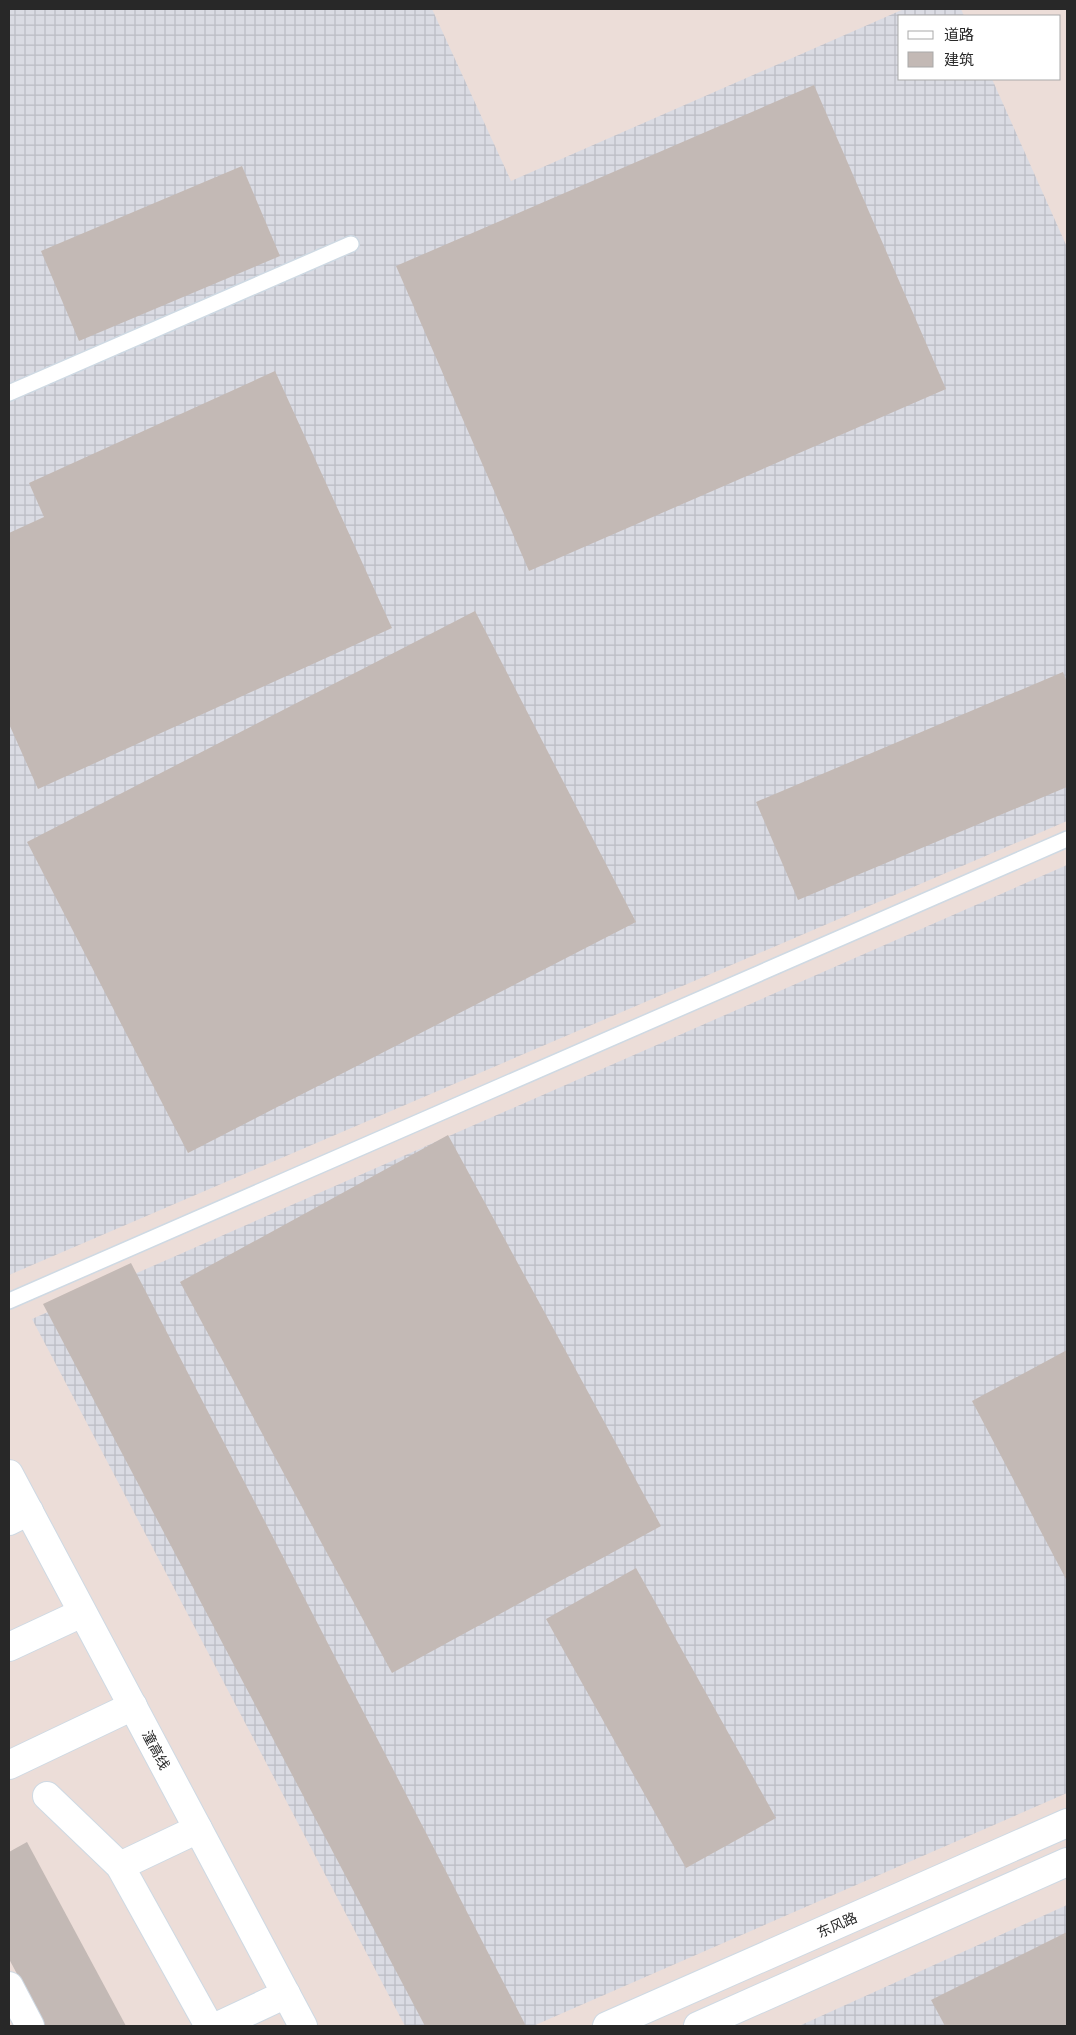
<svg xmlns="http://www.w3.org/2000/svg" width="1076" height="2035" font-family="'Golos Text','Noto Sans SC',sans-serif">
<defs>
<pattern id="industrial-grid" width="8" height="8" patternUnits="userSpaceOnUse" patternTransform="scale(1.25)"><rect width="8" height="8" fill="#dadbe3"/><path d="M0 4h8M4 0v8" fill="none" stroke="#bbbcc3"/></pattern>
</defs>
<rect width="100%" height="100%" fill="#ecddd8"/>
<!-- industrial -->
<g fill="url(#industrial-grid)">
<path d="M9,9H432L511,181L904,9H961L964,16H900V79H992L1067,247V821L9,1275Z"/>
<path d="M1067,865V1793L533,2026H405L32,1319Z"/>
<path d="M1067,1905V2026H799Z"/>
</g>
<!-- building -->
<g fill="#c3b9b5">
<path d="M814,85L946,389L529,571L396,266Z"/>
<path d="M242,166L280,256L79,341L41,251Z"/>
<path d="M275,371L392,628L38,789L9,724V533L44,517L29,483Z"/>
<path d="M475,611L636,922L188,1153L27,842Z"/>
<path d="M1063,672L1067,682V787L798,900L756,802Z"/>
<path d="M448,1135L661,1526L392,1673L180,1282Z"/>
<path d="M131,1263L526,2026H425L43,1304Z"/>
<path d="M1067,1350V1581L972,1401Z"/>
<path d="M636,1568L776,1818L686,1868L546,1619Z"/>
<path d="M27,1842L126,2026H45L9,1959V1852Z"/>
<path d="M1067,1932V2026H945L931,2000Z"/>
</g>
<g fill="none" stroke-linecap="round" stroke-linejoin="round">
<!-- service casing -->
<g stroke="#ced9e3" stroke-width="18">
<g id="service">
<path d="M9,393L351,244"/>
<path d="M9,1301L1067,839"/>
</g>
</g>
<!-- minor casing -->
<g stroke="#ced9e3" stroke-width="30">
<g id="minor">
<path d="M9,1521L29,1511"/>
<path d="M9,1647L82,1613"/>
<path d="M9,1765L133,1706"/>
<path d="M47,1796L120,1866L209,2026"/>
<path d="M120,1866L198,1829"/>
<path d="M9,1986L30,2026"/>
<path d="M218,2026L286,1994"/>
</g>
</g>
<!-- tertiary casing -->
<g stroke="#ced9e3" stroke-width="30">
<g id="tertiary">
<path d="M607,2026L1067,1823"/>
<path d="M698,2026L1067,1862"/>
</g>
</g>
<!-- secondary casing -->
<g stroke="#ced9e3" stroke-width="30">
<path id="secondary" d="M9,1474L303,2026"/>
</g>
<!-- service -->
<use href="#service" stroke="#fff" stroke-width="15"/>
<!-- minor -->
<use href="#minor" stroke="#fff" stroke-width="28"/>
<!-- tertiary -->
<use href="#tertiary" stroke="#fff" stroke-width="28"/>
<!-- secondary -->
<use href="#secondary" stroke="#fff" stroke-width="28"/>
</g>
<g text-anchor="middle" stroke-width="4" stroke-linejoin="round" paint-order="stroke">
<!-- street labels -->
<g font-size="14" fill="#282828" stroke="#fff">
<text transform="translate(156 1750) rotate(62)" y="5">潼高线</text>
<text transform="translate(837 1925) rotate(-24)" y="5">东风路</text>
</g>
</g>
<!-- border -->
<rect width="1076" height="2035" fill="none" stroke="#282828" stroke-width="20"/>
<!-- legend -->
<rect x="898" y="15" width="162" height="65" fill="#ffffff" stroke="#a9a9a9"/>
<rect x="908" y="31" width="25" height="8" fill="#ffffff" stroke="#a9a9a9"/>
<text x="944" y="40" font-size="15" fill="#282828">道路</text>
<rect x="908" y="52" width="25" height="15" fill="#c3b9b5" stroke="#a9a9a9"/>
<text x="944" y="65" font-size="15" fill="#282828">建筑</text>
</svg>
